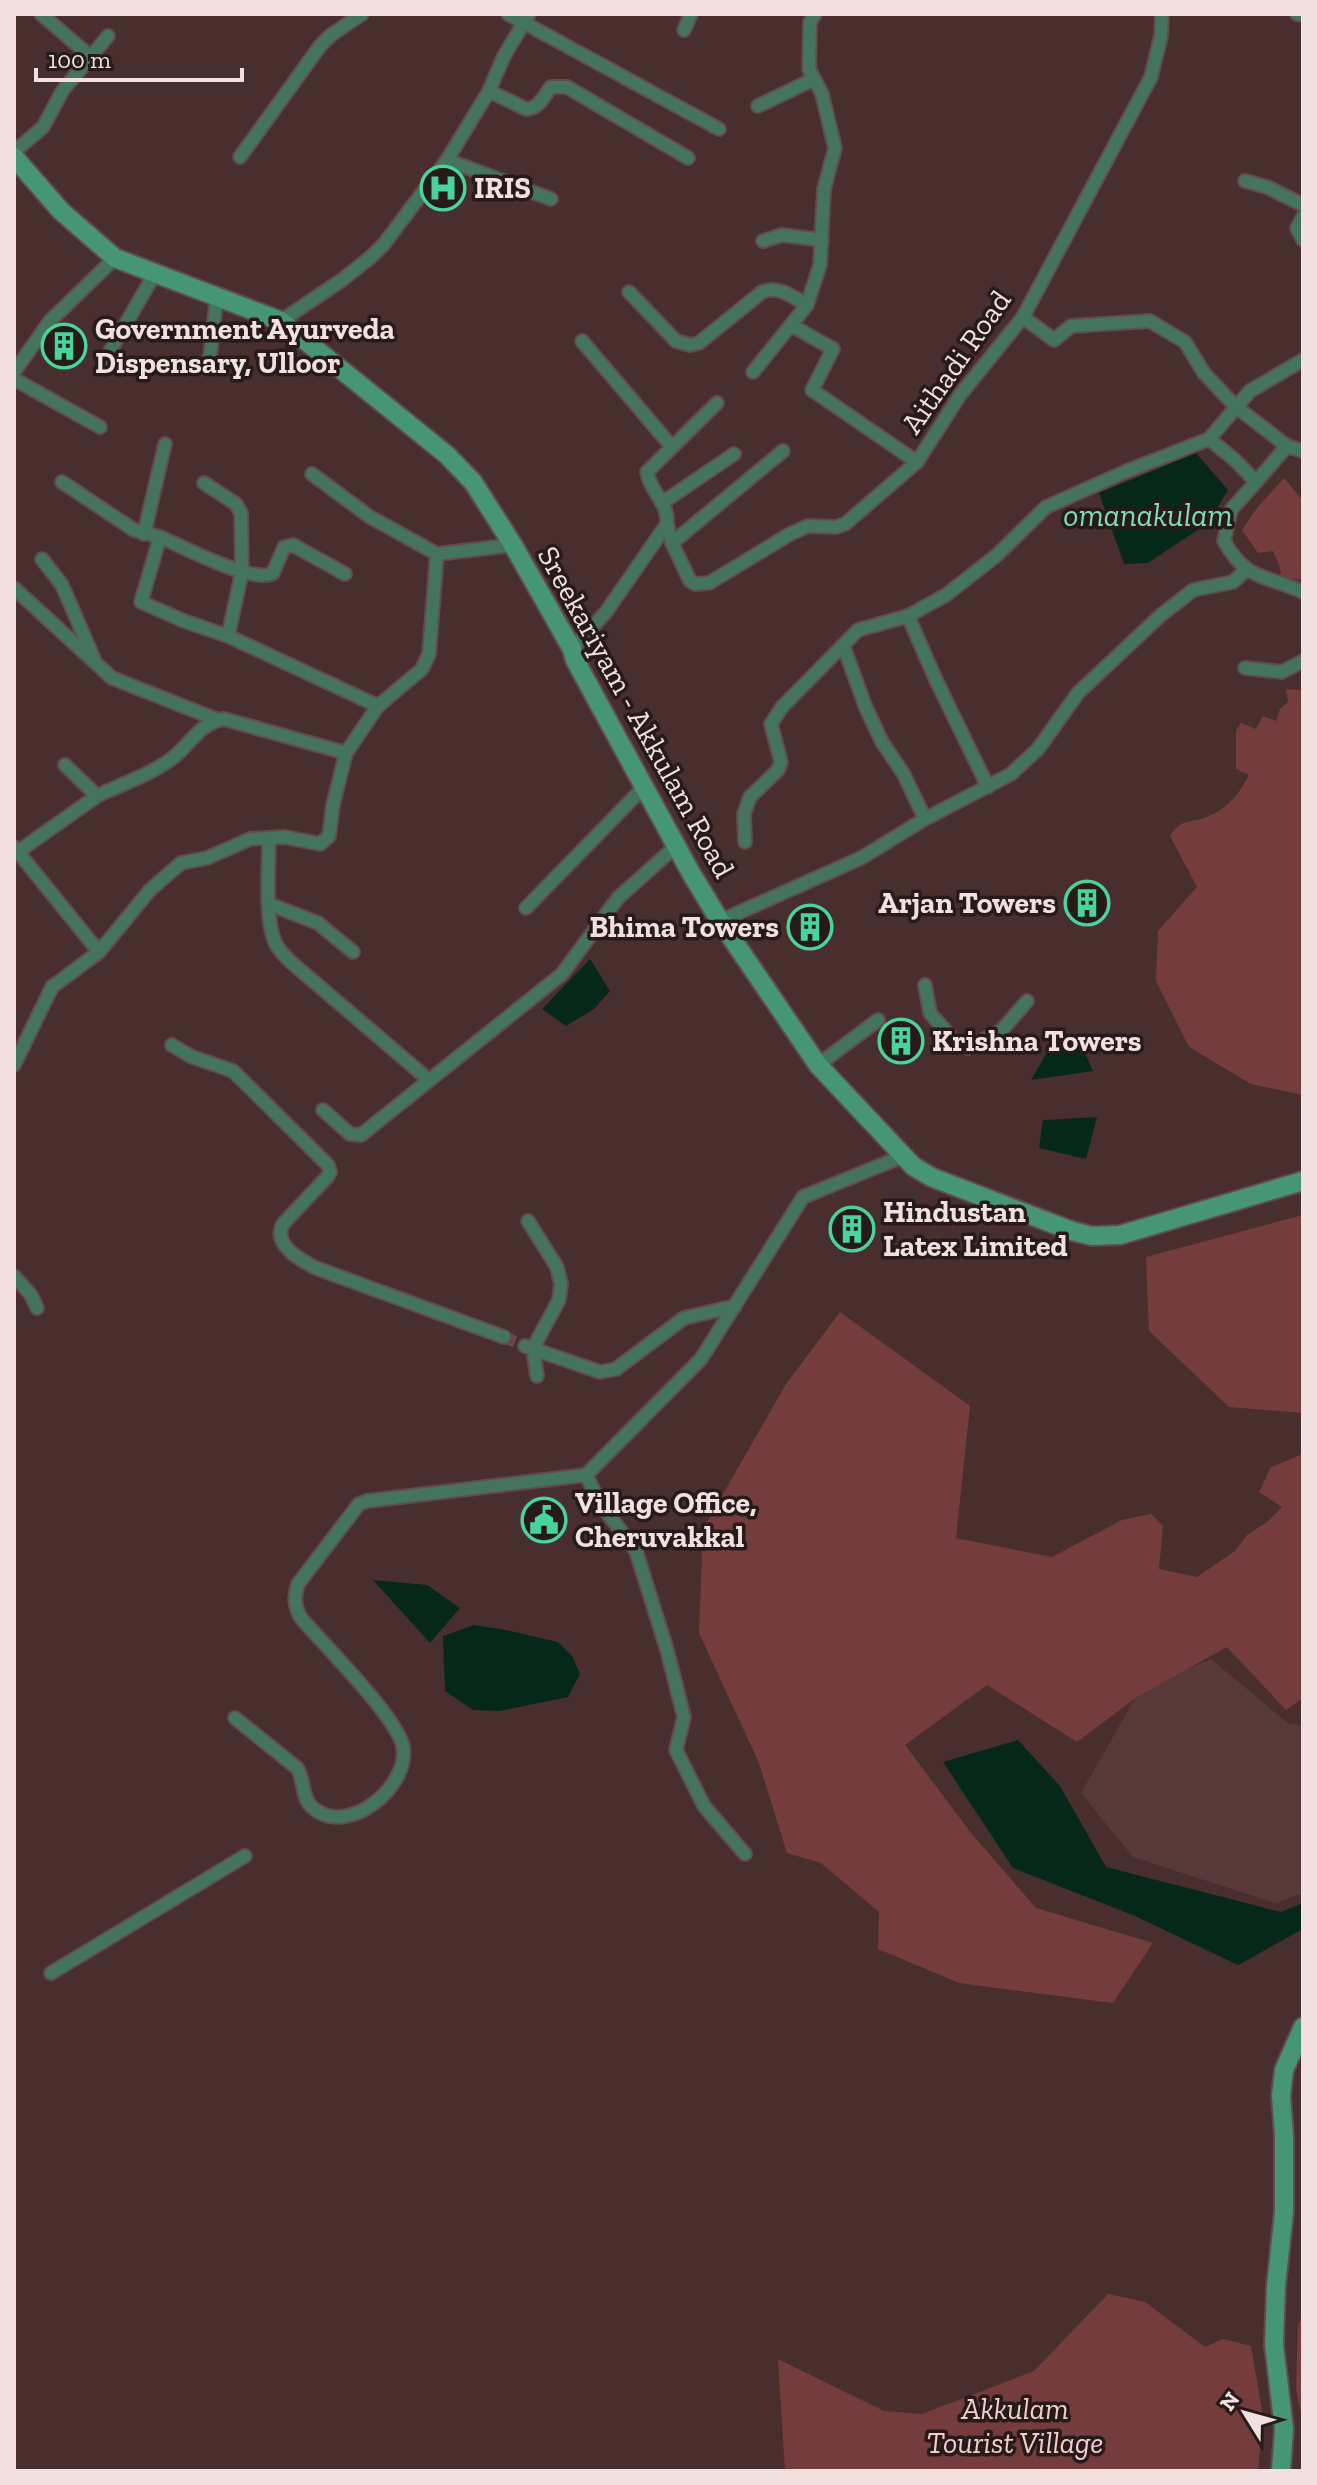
<svg xmlns="http://www.w3.org/2000/svg" width="1317" height="2485" font-family="'Zilla Slab',serif">
<rect width="100%" height="100%" fill="#482f2e"/>
<!-- built -->
<path fill="#583939" d="M1211,1659L1289,1724L1303,1725V1893L1275,1903L1133,1857L1081,1793L1140,1690Z"/>
<!-- green -->
<g fill="#743c3d">
<path d="M1284,478L1303,501V580L1282,578L1279,565L1273,551L1258,553L1242,530L1256,509Z"/>
<path d="M1303,688V1095L1251,1084L1189,1047L1156,981L1158,931L1197,887L1170,836C1183,816 1190,825 1209,816C1228,808 1240,793 1249,775L1236,769V730L1241,723L1256,729L1263,716L1276,721L1280,709L1288,702L1286,689L1302,690Z"/>
<path d="M1303,1215V1413L1229,1407L1149,1331L1146,1257Z"/>
<path d="M840,1312L970,1406L956,1538L1052,1557L1122,1520L1151,1514L1163,1526L1159,1569L1197,1577L1235,1551L1247,1535L1267,1522L1282,1507L1259,1492L1271,1467L1303,1454V1698L1286,1710L1227,1647L1137,1697L1077,1742L987,1685L905,1745L971,1833L1036,1908L1153,1943L1113,2003L959,1983L878,1949L879,1912L821,1863L787,1853L759,1763L699,1633L703,1529L786,1384Z"/>
<path d="M1108,2294L1145,2302L1205,2347L1223,2339L1251,2346L1263,2416L1258,2471H785L778,2359L884,2411L922,2414L1034,2371Z"/>
<path d="M1303,2315V2424L1296,2389L1298,2324Z"/>
</g>
<!-- water -->
<g fill="#05281a">
<path d="M1196,453L1228,490L1208,523L1148,563L1124,564L1099,493Z"/>
<path d="M590,959L610,991L594,1009L566,1026L542,1009Z"/>
<path d="M1058,1033L1084,1051L1093,1071L1031,1080Z"/>
<path d="M1097,1117L1086,1159L1039,1148L1043,1120Z"/>
<path d="M373,1580L427,1585L460,1608L430,1643Z"/>
<path d="M474,1625L506,1630L558,1642L572,1656L580,1674L568,1697L500,1711L473,1710L445,1691L443,1636Z"/>
<path d="M1018,1740L1060,1786L1106,1867L1281,1912L1303,1903V1929L1238,1965L1135,1916L1013,1868L943,1762Z"/>
</g>
<g fill="none" stroke-linecap="round" stroke-linejoin="round">
<!-- minor-tunnel -->
<path stroke="#614a49" stroke-width="12" stroke-dasharray="12 6" stroke-linecap="butt" d="M504,1337L525,1346"/>
<!-- minor casing -->
<g stroke="#634b4a" stroke-width="16">
<g id="minor">
<path d="M41,14L91,57"/>
<path d="M508,14L719,129"/>
<path d="M1297,14L1303,15"/>
<path d="M684,30L691,14"/>
<path d="M489,91L526,109C539,109 544,96 551,87H567L688,158"/>
<path d="M758,106L814,79"/>
<path d="M14,152L43,127L63,90L108,36"/>
<path d="M240,157L320,46L331,35L362,14"/>
<path d="M447,160L551,199"/>
<path d="M1245,181L1267,187L1303,205"/>
<path d="M1303,217L1297,228L1303,240"/>
<path d="M763,241L782,235L822,240"/>
<path d="M629,292L676,341L690,345L699,343L762,292C779,285 793,297 807,305"/>
<path d="M1023,317L1054,340L1071,326L1150,321L1185,342L1204,373L1235,406L1287,446"/>
<path d="M281,321L342,280L372,256L384,244L447,160L489,91L504,56L529,14"/>
<path d="M791,325L833,349L812,390L917,462"/>
<path d="M582,341L672,447"/>
<path d="M104,362L155,273"/>
<path d="M209,365L217,296"/>
<path d="M14,372L50,321L115,258"/>
<path d="M753,372L807,305L820,265L824,189L835,148L822,94L809,69L810,22L815,14"/>
<path d="M14,379L100,427"/>
<path d="M1209,439L1235,460L1256,482L1231,510L1224,541C1246,581 1266,575 1303,592"/>
<path d="M312,474L370,517L437,554"/>
<path d="M62,482L134,530L160,537L141,602L184,621L228,636L378,706"/>
<path d="M1256,482L1287,446L1303,451"/>
<path d="M204,483L236,504L241,513L242,572L228,636"/>
<path d="M662,503L734,454"/>
<path d="M667,524C669,503 650,492 647,472L717,403"/>
<path d="M144,534L165,444"/>
<path d="M160,537C181,546 255,585 273,573L284,547L293,545L345,574"/>
<path d="M672,543L783,451"/>
<path d="M42,559L62,585L94,659"/>
<path d="M14,588L112,678L218,720"/>
<path d="M908,616L936,680L988,787"/>
<path d="M843,645L866,708L882,742L903,773L925,819"/>
<path d="M572,649L606,612L667,524L672,543L690,581L695,584L709,583L790,534L808,526L836,527L845,524L917,462L960,395L1023,317L1151,77L1161,36L1162,14"/>
<path d="M1245,668L1282,672L1303,661"/>
<path d="M65,765L97,796C121,784 155,773 175,756C192,742 200,723 224,719L346,753"/>
<path d="M269,838C269,864 264,921 276,944C280,952 286,957 292,963L429,1080"/>
<path d="M745,842L744,814L750,797L778,770L781,762L771,724L782,707L858,630L908,616L946,595L997,555L1046,507L1127,471L1209,439L1250,391L1303,360"/>
<path d="M14,847L99,952"/>
<path d="M19,851L97,796"/>
<path d="M269,904L318,923L353,952"/>
<path d="M526,908L645,786"/>
<path d="M720,921L861,858L925,819L1011,774L1038,749L1078,693L1161,615L1193,590L1233,582L1246,570"/>
<path d="M925,985L930,1013L953,1039L968,1048L1002,1030L1027,1001"/>
<path d="M172,1045L190,1056L233,1071L328,1165L330,1172L328,1176L283,1224C272,1244 300,1260 316,1268L504,1337"/>
<path d="M14,1065L52,987L99,952L150,890L181,863L207,858L250,839L285,837L320,844L329,836L333,805L346,753L378,706L422,669L429,654L437,554L513,545"/>
<path d="M818,1065L878,1020"/>
<path d="M323,1110L350,1134L361,1135L562,974L618,898L677,845"/>
<path d="M528,1221L557,1267L561,1284L559,1300L533,1348L537,1376"/>
<path d="M14,1276L31,1295L37,1308"/>
<path d="M525,1346L600,1372L616,1369L684,1318L735,1306"/>
<path d="M235,1718L297,1768C305,1780 301,1797 312,1807C346,1839 410,1787 403,1747C398,1718 323,1644 301,1618C294,1606 294,1598 298,1584L359,1504L367,1501L586,1475"/>
<path d="M745,1854L704,1806L676,1750L684,1717L667,1650L636,1551L600,1503L586,1475L701,1359L803,1197L901,1157"/>
<path d="M51,1973L245,1856"/>
</g>
</g>
<!-- secondary casing -->
<g stroke="#634b4a" stroke-width="22">
<g id="secondary">
<path d="M14,157L61,211L115,258L281,321L447,455L473,482L513,545L572,649L575,660L691,873L720,921L818,1065L913,1166L931,1177L1072,1231L1092,1236L1120,1235L1303,1181"/>
<path d="M1281,2471L1284,2429L1274,2345L1276,2286L1284,2212V2136L1281,2096L1284,2070L1303,2027"/>
</g>
</g>
<!-- minor -->
<use href="#minor" stroke="#44745e" stroke-width="12"/>
<!-- secondary -->
<use href="#secondary" stroke="#469573" stroke-width="18"/>
</g>
<!-- icons -->
<defs>
<g id="hospital-ring" transform="scale(2.3)"><circle r="9.5" fill="#261a1a" stroke="#49d49c" stroke-width="1.5"/><path d="M-5-5h3v3.5h4V-5h3V5h-3V1.5h-4V5h-3Z" fill="#49d49c"/></g>
<g id="building-ring" transform="scale(2.3)"><circle r="9.5" fill="#261a1a" stroke="#49d49c" stroke-width="1.5"/><path d="M-4-6H4V6H1V3H-1V6H-4ZM-2.5-4.3h1.7v1.8h-1.7ZM.8-4.3h1.7v1.8H.8ZM-2.5-1h1.7V.8h-1.7ZM.8-1h1.7V.8H.8Z" fill="#49d49c"/></g>
<g id="civic-ring" transform="scale(2.3)"><circle r="9.5" fill="#261a1a" stroke="#49d49c" stroke-width="1.5"/><path d="M-.6-6.5H3V-4.5H.6V-3L4-1V1h2V6H-6V1h2V-1L-.6-3ZM-1.2 2.5V6h2.4V2.5Z" fill="#49d49c"/></g>
</defs>
<g fill-rule="evenodd">
<use href="#hospital-ring" x="443" y="188"/>
<use href="#building-ring" x="64" y="346"/>
<use href="#building-ring" x="1087" y="903"/>
<use href="#building-ring" x="810" y="927"/>
<use href="#building-ring" x="901" y="1041"/>
<use href="#building-ring" x="852" y="1229"/>
<use href="#civic-ring" x="544" y="1520"/>
</g>
<g text-anchor="middle" stroke-width="7" stroke-linejoin="round" paint-order="stroke">
<!-- poi labels -->
<g font-size="30" font-weight="bold" fill="#f1e0df" stroke="#261a1a" text-anchor="start">
<text x="474" y="198">IRIS</text>
<text x="95" y="339">Government Ayurveda<tspan x="95" dy="34">Dispensary, Ulloor</tspan></text>
<text x="1056" y="913" text-anchor="end">Arjan Towers</text>
<text x="779" y="937" text-anchor="end">Bhima Towers</text>
<text x="932" y="1051">Krishna Towers</text>
<text x="883" y="1222">Hindustan<tspan x="883" dy="34">Latex Limited</tspan></text>
<text x="575" y="1513">Village Office,<tspan x="575" dy="34">Cheruvakkal</tspan></text>
</g>
<!-- street labels -->
<g font-size="30" fill="#f1e0df" stroke="#261a1a">
<text transform="translate(956 362) rotate(-55)" y="10">Aithadi Road</text>
<text transform="translate(636 712) rotate(61)" y="10">Sreekariyam - Akkulam Road</text>
</g>
<!-- park labels -->
<g font-size="30" font-style="italic" fill="#f3cccb" stroke="#261a1a">
<text x="1015" y="2419">Akkulam<tspan x="1015" dy="34">Tourist Village</tspan></text>
</g>
<!-- water labels -->
<g font-size="32" font-style="italic" fill="#7eddb2" stroke="#261a1a">
<text x="1148" y="526">omanakulam</text>
</g>
</g>
<!-- border -->
<rect width="1317" height="2485" fill="none" stroke="#f1e0df" stroke-width="32"/>
<!-- north arrow -->
<g transform="translate(1245 2413) rotate(307)" stroke="#261a1a" stroke-width="6" paint-order="stroke">
<path d="M0-6L14 30L0 20L-14 30Z" fill="#f1e0df"/>
<text y="-12" font-size="22" font-weight="bold" text-anchor="middle" fill="#f1e0df">N</text>
</g>
<!-- scale -->
<path d="M36 68v12h206v-12" fill="none" stroke="#f1e0df" stroke-width="4"/>
<text x="48" y="68" font-size="24" fill="#f1e0df" stroke="#261a1a" stroke-width="6" paint-order="stroke">100 m</text>
</svg>
